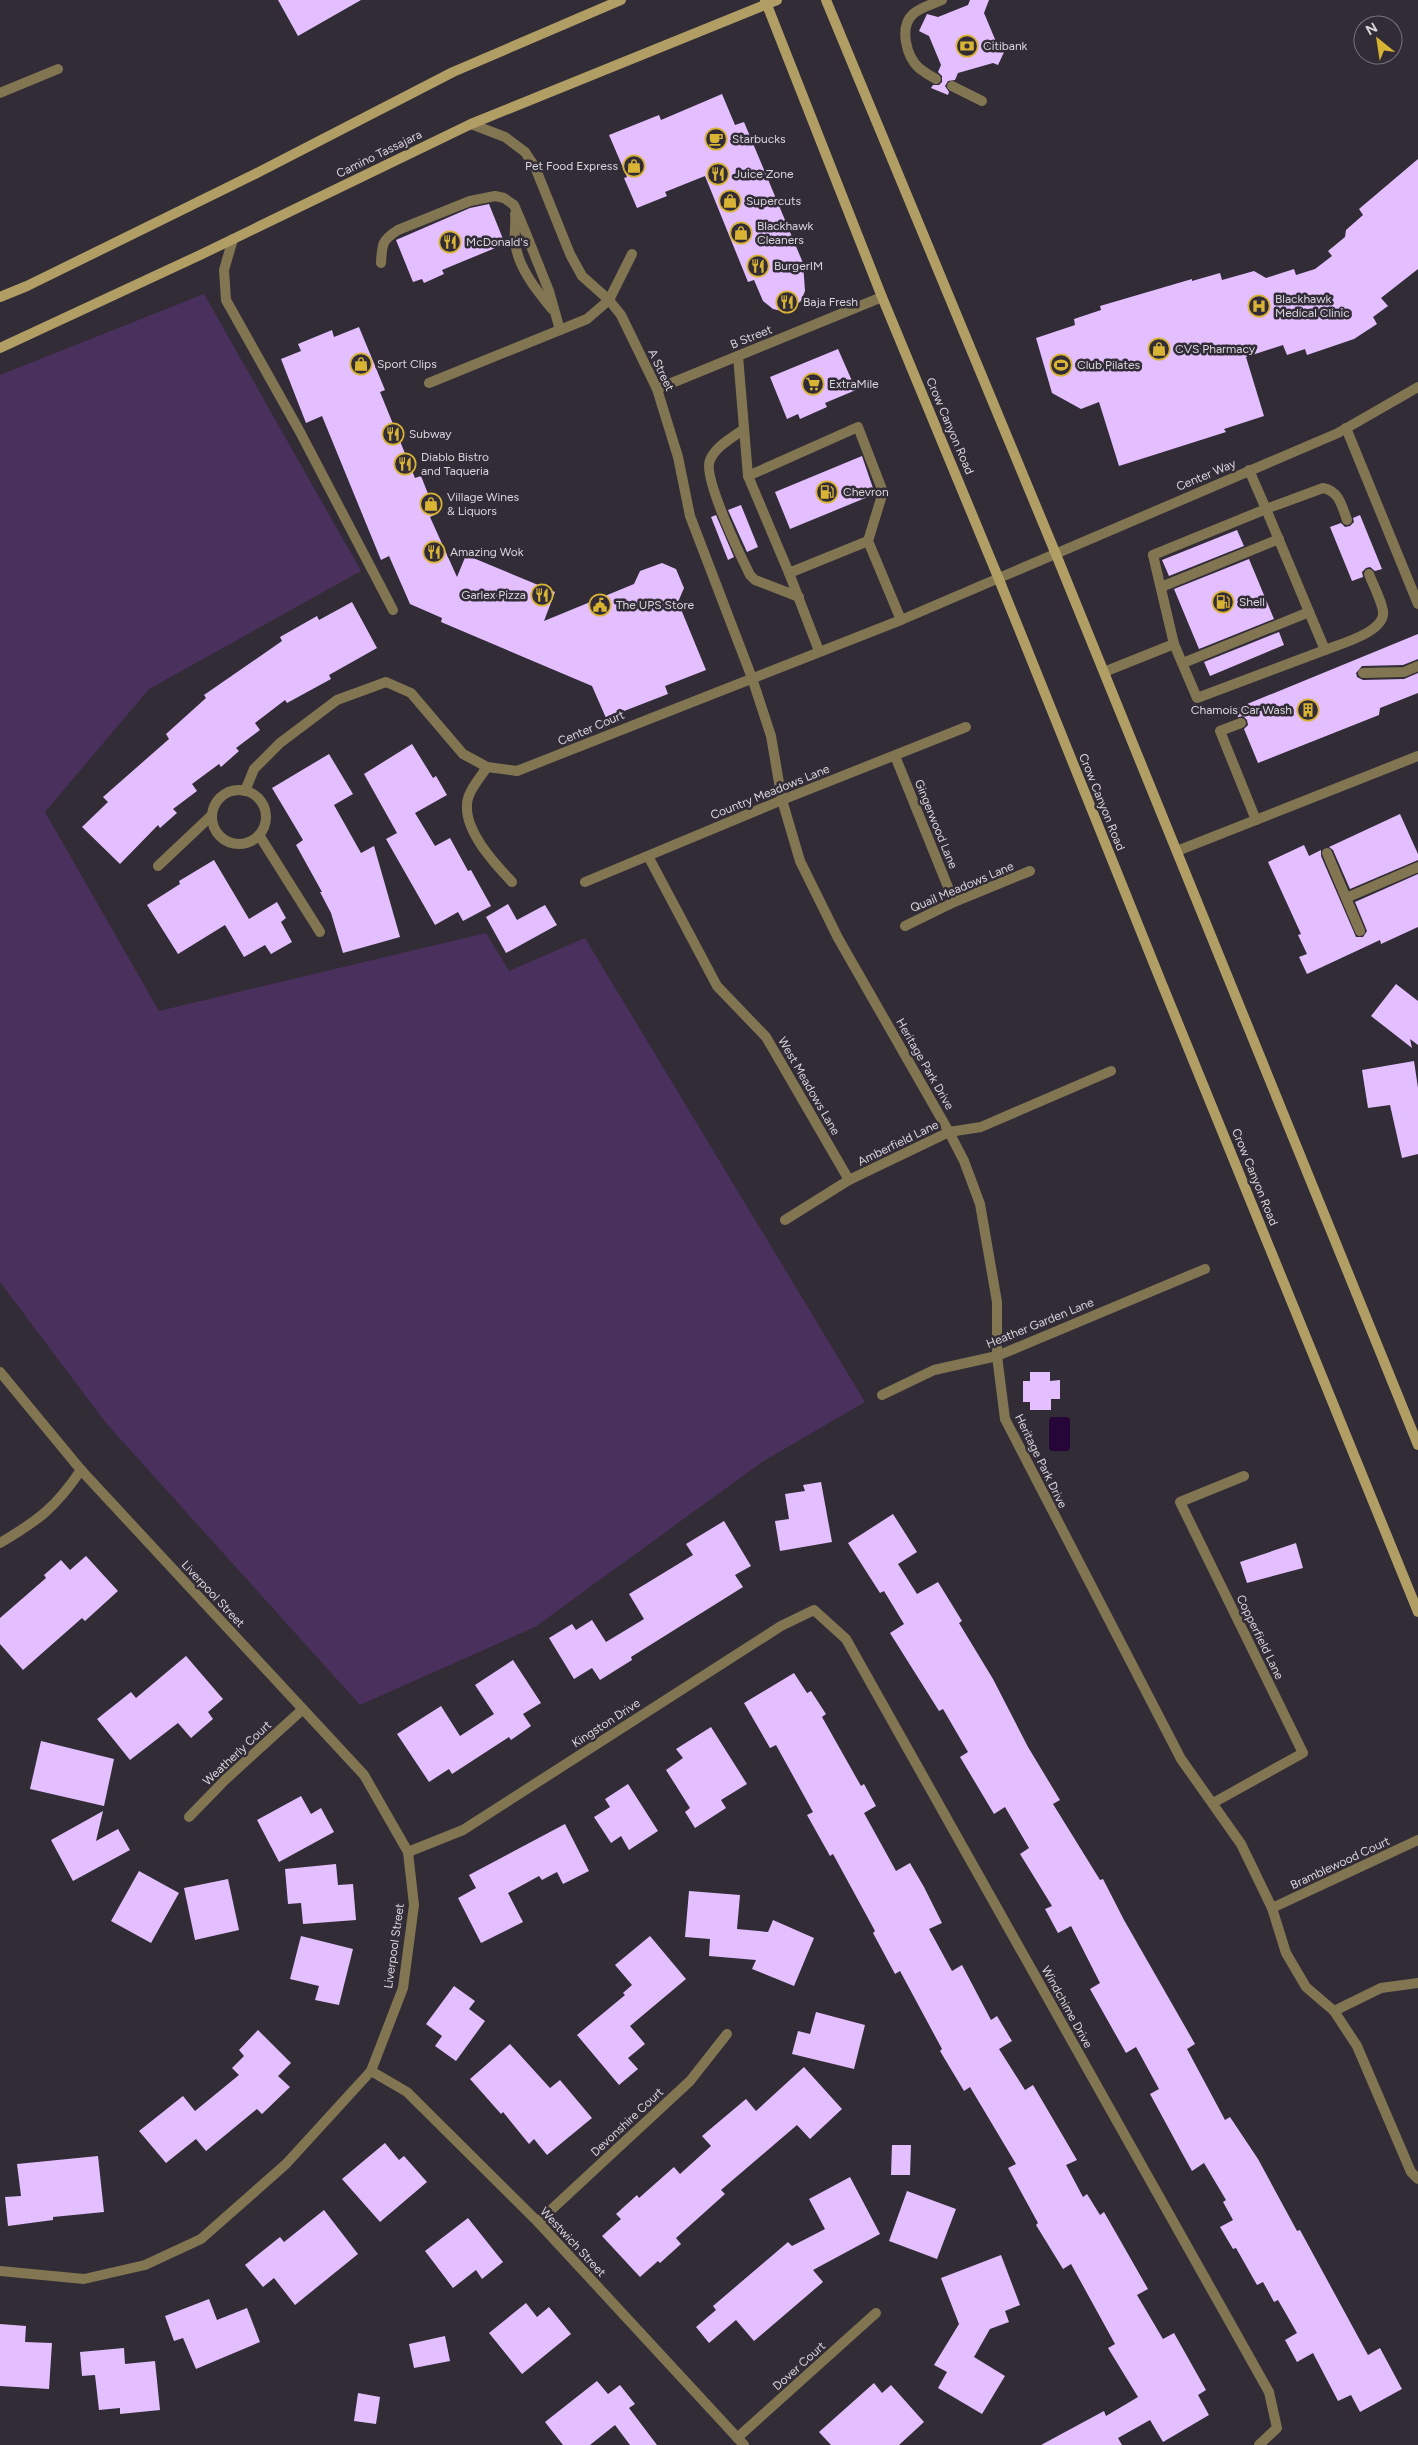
<svg xmlns="http://www.w3.org/2000/svg" width="1418" height="2445" font-family="Figtree,sans-serif">
<rect width="100%" height="100%" fill="#322c37"/>
<!-- green -->
<path fill="#4a305c" d="M204,294L361,571L149,689L45,812L159,1011L486,933L509,971L585,938L865,1402L762,1462L535,1627L360,1705L106,1423L0,1282V375Z"/>
<!-- water -->
<path fill="#260639" d="M1051,1417H1067L1070,1419V1448L1068,1451H1052L1049,1449V1420Z"/>
<!-- building -->
<g fill="#e3bfff">
<path d="M278,0H361L298,36Z"/>
<path d="M970,0H989L984,13L997,44L1006,48L998,65L993,63L958,73L955,80L948,81L945,86L949,92L948,95L931,88L933,85H939L942,82V76L938,72L941,65L929,36L919,31L927,14L938,17L968,5Z"/>
<path d="M722,94L735,125L744,122L803,263L805,291L801,301L792,308L782,311L773,309L763,301L754,280L748,282L705,176L665,192L667,196L637,208L624,178L627,177L609,135L659,115L661,120Z"/>
<path d="M1418,159V269L1381,298L1388,306L1373,317L1377,324L1354,339L1307,355L1305,349L1287,355L1283,345L1246,357L1264,416L1224,429L1226,432L1119,466L1099,402L1081,409L1052,393L1036,338L1075,325L1074,319L1101,310L1100,306L1192,279V281L1220,273L1222,280L1254,271L1266,278L1294,269L1296,275L1315,269L1332,256L1328,251L1345,237L1346,230L1363,215L1359,209Z"/>
<path d="M489,204L505,244L442,270L444,274L424,283L422,279L413,282L396,240L470,208Z"/>
<path d="M359,327L385,390L380,392L415,478L421,476L436,514L430,517L457,577L466,555L555,592L544,621L634,584L640,571L662,563L676,569L684,588L678,602L706,670L665,686L668,694L606,718L592,686L441,622L442,618L410,604L389,556L381,560L322,416L306,423L281,359L301,351L298,344L332,330L334,337Z"/>
<path d="M838,349L856,390L825,403L827,407L800,419L798,414L787,419L770,377Z"/>
<path d="M862,456L875,494L790,529L775,492Z"/>
<path d="M741,505L758,547L747,552L728,510Z"/>
<path d="M716,515L734,557L728,560L711,517Z"/>
<path d="M1360,515L1382,569L1375,571L1370,567L1366,568L1362,572L1363,577L1352,581L1330,527L1341,523L1345,527L1350,526L1354,522L1353,518Z"/>
<path d="M1237,530L1244,546L1169,576L1162,560Z"/>
<path d="M1249,559L1274,619L1199,649L1174,589Z"/>
<path d="M352,602L377,648L329,675L331,679L287,703L285,700L255,723L260,730L236,748L239,751L221,767L219,764L192,784L197,791L173,809L177,813L160,828L158,825L120,864L82,827L108,802L103,797L169,739L166,734L206,698L204,695L282,641L280,637L317,616L319,620Z"/>
<path d="M1279,632L1284,645L1210,676L1204,662Z"/>
<path d="M1418,634V659L1403,665L1362,666L1356,673L1357,677L1363,680L1404,679L1418,673V693L1380,708L1379,715L1258,763L1244,729L1248,725L1247,720L1243,716L1238,717L1235,709Z"/>
<path d="M412,744L433,778L436,776L447,795L415,813L435,846L450,838L468,871L471,870L491,906L463,921L458,912L435,925L386,839L397,833L364,774Z"/>
<path d="M329,754L353,794L334,805L361,853L374,846L400,937L343,953L331,913L320,892H322L296,845L303,840L272,788Z"/>
<path d="M1400,814L1418,854V860L1350,889L1333,850L1329,847Z"/>
<path d="M1304,845L1309,856L1321,850V856L1356,937H1363L1367,931L1355,902L1418,874V927L1381,944L1380,940L1307,974L1299,957L1307,954L1298,935L1301,934L1268,862Z"/>
<path d="M214,860L249,919L277,902L286,918L281,922L292,942L271,954L265,945L244,957L225,925L178,954L147,905L180,884L179,881Z"/>
<path d="M508,904L517,920L545,905L557,925L506,953L486,917Z"/>
<path d="M1396,984L1418,1001V1045L1410,1039L1412,1048L1371,1016Z"/>
<path d="M1414,1061L1418,1088V1154L1402,1158L1390,1105L1368,1108L1362,1070Z"/>
<path d="M1030,1372H1050V1381L1060,1380V1399H1051V1410H1030V1402H1023V1381H1030Z"/>
<path d="M821,1482L832,1542L780,1551L775,1521L789,1519L785,1494L805,1491L803,1485Z"/>
<path d="M893,1514L917,1552L898,1564L917,1594L938,1582L962,1621L959,1623L993,1679L1028,1747L1060,1800L1053,1804L1100,1880L1103,1879L1124,1920L1195,2044L1187,2049L1225,2120L1230,2117L1258,2159L1297,2231L1300,2230L1368,2355L1380,2348L1402,2389L1360,2412L1351,2395L1338,2401L1313,2353L1297,2362L1285,2340L1297,2333L1278,2300L1274,2302L1263,2282L1257,2285L1236,2248L1233,2249L1220,2227L1233,2220L1223,2202L1226,2200L1204,2163L1192,2171L1182,2153L1150,2094L1159,2089L1136,2047L1126,2053L1090,1989L1100,1983L1071,1926L1058,1933L1045,1909L1052,1906L1020,1854L1029,1848L1005,1807L994,1814L960,1757L968,1752L943,1709L939,1711L890,1633L904,1624L884,1591L880,1593L848,1543Z"/>
<path d="M724,1521L751,1566L735,1575L743,1587L631,1657L632,1660L600,1680L592,1668L574,1679L549,1638L572,1624L576,1630L592,1620L606,1642L644,1619L629,1594L693,1555L686,1544Z"/>
<path d="M1296,1543L1303,1568L1247,1583L1240,1562Z"/>
<path d="M86,1556L118,1591L85,1621L82,1618L23,1670L0,1644V1618L46,1578L44,1575L61,1560L70,1570Z"/>
<path d="M186,1656L223,1699L208,1712L213,1719L191,1738L178,1723L130,1760L97,1719L131,1692L136,1698Z"/>
<path d="M513,1660L541,1703L523,1714L531,1726L511,1740L509,1737L452,1774L449,1769L429,1782L397,1734L441,1706L460,1736L494,1714L475,1685Z"/>
<path d="M794,1673L807,1693L811,1691L826,1714L822,1717L861,1786L864,1784L876,1806L864,1813L896,1871L910,1863L924,1887L942,1923L929,1929L952,1971L962,1965L991,2020L997,2016L1012,2041L999,2049L1025,2090L1033,2085L1077,2160L1066,2165L1083,2197L1087,2194L1100,2215L1104,2212L1148,2289L1137,2295L1163,2339L1174,2333L1206,2390L1198,2395L1209,2415L1163,2442L1150,2420L1118,2438L1122,2445H1041L1104,2411L1106,2416L1138,2397L1108,2348L1115,2344L1071,2264L1063,2269L1036,2225L1038,2223L1008,2168L1016,2164L970,2087L964,2091L940,2051L942,2049L900,1971L895,1974L873,1933L875,1931L833,1854L830,1856L807,1815L813,1812L776,1745L770,1748L744,1703Z"/>
<path d="M711,1727L747,1784L721,1800L726,1808L695,1828L685,1812L690,1808L666,1770L683,1758L676,1749Z"/>
<path d="M41,1741L114,1759L104,1806L30,1789Z"/>
<path d="M628,1784L658,1831L629,1850L621,1836L611,1843L594,1817L610,1807L605,1799Z"/>
<path d="M301,1796L311,1814L321,1808L334,1832L279,1862L257,1820Z"/>
<path d="M103,1811L96,1841L118,1829L130,1850L73,1881L51,1840Z"/>
<path d="M565,1824L589,1871L563,1884L557,1872L542,1880L539,1876L508,1893L523,1922L481,1943L458,1898L476,1888L469,1875Z"/>
<path d="M336,1864L338,1885L353,1884L356,1920L303,1924L301,1903L288,1904L285,1869Z"/>
<path d="M139,1871L179,1893L151,1943L111,1921Z"/>
<path d="M228,1879L239,1930L195,1940L184,1888Z"/>
<path d="M689,1891L740,1895L737,1929L768,1932L773,1920L814,1938L794,1986L752,1969L756,1960L709,1956L710,1939L685,1937Z"/>
<path d="M301,1936L353,1949L339,2005L315,2000L319,1986L290,1979Z"/>
<path d="M650,1936L686,1979L630,2026L645,2044L628,2058L638,2069L619,2085L577,2035L625,1995L623,1993L632,1985L615,1965Z"/>
<path d="M454,1986L475,2001L469,2009L485,2021L456,2061L435,2046L442,2036L426,2024Z"/>
<path d="M816,2012L865,2025L854,2069L792,2054L798,2031L810,2034Z"/>
<path d="M258,2030L291,2063L278,2076L290,2087L262,2114L257,2109L206,2151L196,2139L166,2163L139,2131L183,2096L195,2111L239,2075L232,2068L244,2056L239,2050Z"/>
<path d="M510,2044L550,2088L560,2080L592,2118L547,2155L534,2139L529,2144L503,2112L501,2114L470,2079Z"/>
<path d="M804,2067L842,2109L810,2139L797,2125L721,2190L725,2194L676,2238L681,2244L660,2263L658,2261L640,2277L602,2236L621,2219L616,2214L637,2195L639,2198L674,2167L680,2174L711,2146L702,2136L746,2099L756,2111Z"/>
<path d="M385,2143L399,2160L404,2156L427,2182L380,2222L342,2179Z"/>
<path d="M892,2145H911L910,2175H891Z"/>
<path d="M98,2156L104,2212L53,2217V2220L8,2226L5,2197L21,2196L17,2164Z"/>
<path d="M850,2177L880,2234L813,2270L823,2282L754,2341L736,2320L709,2343L696,2327L716,2310L713,2306L788,2242L792,2246L825,2229L809,2199Z"/>
<path d="M907,2191L956,2209L937,2259L889,2241Z"/>
<path d="M324,2210L358,2254L295,2305L274,2278L263,2287L245,2265L280,2237L284,2242Z"/>
<path d="M468,2218L503,2262L482,2279L476,2270L453,2288L425,2251Z"/>
<path d="M1001,2255L1020,2305L1005,2311L1009,2322L990,2329L974,2357L1005,2376L982,2414L938,2388L947,2372L934,2365L959,2324L941,2278Z"/>
<path d="M209,2299L217,2320L247,2308L260,2342L196,2369L183,2338L174,2341L165,2316Z"/>
<path d="M526,2303L537,2317L549,2307L571,2334L522,2374L489,2333Z"/>
<path d="M0,2324L26,2326L25,2342L52,2343L49,2389L0,2386Z"/>
<path d="M445,2336L450,2361L414,2368L409,2344Z"/>
<path d="M124,2348L125,2364L155,2361L160,2410L120,2414V2408L99,2410L95,2375L82,2376L80,2352Z"/>
<path d="M597,2381L608,2394L620,2385L635,2404L629,2408L657,2445H630L615,2425L590,2445H563L545,2422Z"/>
<path d="M874,2383L882,2393L891,2385L924,2422L899,2445H831L819,2432Z"/>
<path d="M358,2393L380,2397L376,2424L354,2421Z"/>
</g>
<g fill="none" stroke-linecap="round" stroke-linejoin="round">
<!-- lane -->
<g stroke="#827652" stroke-width="10">
<path d="M936,79C930,76 924,72 919,68C906,56 899,27 913,14C921,7 933,4 942,0"/>
<path d="M952,86L982,101"/>
<path d="M515,214C516,223 514,232 515,241C517,266 536,290 552,309"/>
<path d="M233,239L224,270L226,300L300,432L393,610"/>
<path d="M381,263C382,244 382,240 398,230L470,201L495,196L504,198L514,205L525,231L549,291L560,330"/>
<path d="M609,300L621,315L657,389L678,457L690,516L752,678"/>
<path d="M738,356L748,476L858,427L883,492L868,541L901,620"/>
<path d="M429,383L587,319L609,300L632,254"/>
<path d="M657,389L882,297"/>
<path d="M1346,428L1418,604"/>
<path d="M744,429C732,438 716,446 710,460C702,476 741,557 750,575L755,580L799,597"/>
<path d="M748,476L789,573L819,651"/>
<path d="M789,573L868,541"/>
<path d="M1161,587L1279,539"/>
<path d="M1174,644L1197,698L1325,650L1266,509L1323,488C1339,491 1342,506 1347,520"/>
<path d="M1325,650C1340,644 1386,632 1383,611C1381,599 1373,585 1369,574"/>
<path d="M1183,663L1309,612"/>
<path d="M1104,672L1174,644L1153,555L1266,509L1249,470"/>
<path d="M1363,673L1404,672L1418,666"/>
<path d="M1241,723L1220,731L1256,820"/>
<path d="M1177,851L1418,756"/>
</g>
<!-- street -->
<g stroke="#827652" stroke-width="10">
<path d="M0,93L58,69"/>
<path d="M471,124L505,137L525,152L535,167L570,254L582,276L609,300"/>
<path d="M752,678L771,736L782,800L800,861L838,938L949,1132L964,1161L980,1204L997,1302V1356L1005,1419L1181,1759L1241,1844L1272,1908L1286,1953L1306,1987L1334,2011L1357,2046L1411,2172L1418,2179"/>
<path d="M895,756L954,902"/>
<path d="M487,767C480,778 467,792 467,805C465,832 495,864 512,882"/>
<circle cx="239" cy="817" r="27"/>
<path d="M245,791L254,769L280,743L337,700L386,682L411,693L463,754L487,767L517,771L901,620L1338,433L1418,387"/>
<path d="M259,835L320,932"/>
<path d="M1327,853L1360,931"/>
<path d="M648,856L717,986L766,1037L849,1180"/>
<path d="M158,866L212,815"/>
<path d="M585,882L782,800L966,727"/>
<path d="M1346,898L1418,867"/>
<path d="M905,926L954,902L1030,871"/>
<path d="M785,1220L849,1180L949,1132L981,1127L1111,1071"/>
<path d="M0,1372L81,1470L364,1775L408,1852L414,1905L403,1988L371,2071L286,2164L201,2239L145,2265L84,2279L0,2271"/>
<path d="M882,1395L934,1370L997,1356L1205,1269"/>
<path d="M0,1543C39,1520 55,1508 81,1470"/>
<path d="M1213,1803L1303,1753L1180,1502L1244,1476"/>
<path d="M189,1817L225,1780L303,1709"/>
<path d="M408,1852L463,1830L781,1626L814,1610L846,1639L1269,2392L1277,2428L1259,2445"/>
<path d="M1272,1908L1418,1840"/>
<path d="M1334,2011L1381,1988L1418,1983"/>
<path d="M371,2071L407,2092L538,2222L744,2445"/>
<path d="M538,2222L690,2081L727,2034"/>
<path d="M737,2438L876,2313"/>
</g>
<!-- secondary -->
<g stroke="#b19e64" stroke-width="10">
<path d="M765,0L882,297L998,577L1162,984L1418,1612"/>
<path d="M826,0L1055,552L1418,1445"/>
<path d="M0,297L27,286L255,174L453,72L621,0"/>
<path d="M0,348L198,256L471,124L777,0"/>
</g>
</g>
<!-- icons -->
<defs>
<g id="bank-ring" transform="scale(1.125)"><circle r="9.5" fill="#322c37" stroke="#d9b334" stroke-width="1.5"/><path d="M-6-4H6V4H-6ZM0-2.3a2.3 2.3 0 1 0 0 4.6a2.3 2.3 0 1 0 0-4.6Z" fill="#d9b334"/></g>
<g id="cafe-ring" transform="scale(1.125)"><circle r="9.5" fill="#322c37" stroke="#d9b334" stroke-width="1.5"/><path d="M-5.5-4.5H6V0H3Q3 3.5 0 3.5H-2.5Q-5.5 3.5-5.5 0ZM3-3.2v2h1.7v-2ZM-6 4.5H4V6H-6Z" fill="#d9b334"/></g>
<g id="shop-ring" transform="scale(1.125)"><circle r="9.5" fill="#322c37" stroke="#d9b334" stroke-width="1.5"/><path d="M-5-2.5h2.3a2.7 3.5 0 0 1 5.4 0H5L5.5 6h-11ZM-1.5-2.5h3a1.5 2.3 0 0 0-3 0Z" fill="#d9b334"/></g>
<g id="restaurant-ring" transform="scale(1.125)"><circle r="9.5" fill="#322c37" stroke="#d9b334" stroke-width="1.5"/><path d="M-5-6h1v4h1v-4h1v4h1v-4h1v5L-1.5 .5V6h-2V.5L-5-1ZM5-6V6H3V1.5H1.5Q1.5-4 5-6Z" fill="#d9b334"/></g>
<g id="hospital-ring" transform="scale(1.125)"><circle r="9.5" fill="#322c37" stroke="#d9b334" stroke-width="1.5"/><path d="M-5-5h3v3.5h4V-5h3V5h-3V1.5h-4V5h-3Z" fill="#d9b334"/></g>
<g id="stadium-ring" transform="scale(1.125)"><circle r="9.5" fill="#322c37" stroke="#d9b334" stroke-width="1.5"/><path d="M0-5a6.5 5 0 1 0 0 10a6.5 5 0 1 0 0-10ZM-3.5-1.8h7v3.6h-7Z" fill="#d9b334"/></g>
<g id="supermarket-ring" transform="scale(1.125)"><circle r="9.5" fill="#322c37" stroke="#d9b334" stroke-width="1.5"/><path d="M-6-5.5h2.5l.6 2H6L4.5 2H-2.5L-4.4-4H-6ZM-1.5 3.2a1.3 1.3 0 1 0 .1 0ZM3 3.2a1.3 1.3 0 1 0 .1 0Z" fill="#d9b334"/></g>
<g id="fuel-ring" transform="scale(1.125)"><circle r="9.5" fill="#322c37" stroke="#d9b334" stroke-width="1.5"/><path d="M-5.5-6h7V0h2V4h1.3V-2.5L3-4.5l.8-.8L6-3V5H2.5V1h-1V6h-7ZM-4.2-4.7v3.2H.2V-4.7Z" fill="#d9b334"/></g>
<g id="civic-ring" transform="scale(1.125)"><circle r="9.5" fill="#322c37" stroke="#d9b334" stroke-width="1.5"/><path d="M-.6-6.5H3V-4.5H.6V-3L4-1V1h2V6H-6V1h2V-1L-.6-3ZM-1.2 2.5V6h2.4V2.5Z" fill="#d9b334"/></g>
<g id="building-ring" transform="scale(1.125)"><circle r="9.5" fill="#322c37" stroke="#d9b334" stroke-width="1.5"/><path d="M-4-6H4V6H1V3H-1V6H-4ZM-2.5-4.3h1.7v1.8h-1.7ZM.8-4.3h1.7v1.8H.8ZM-2.5-1h1.7V.8h-1.7ZM.8-1h1.7V.8H.8Z" fill="#d9b334"/></g>
</defs>
<g fill-rule="evenodd">
<use href="#bank-ring" x="967" y="46"/>
<use href="#cafe-ring" x="716" y="139"/>
<use href="#shop-ring" x="634" y="166"/>
<use href="#restaurant-ring" x="718" y="174"/>
<use href="#shop-ring" x="730" y="201"/>
<use href="#shop-ring" x="741" y="233"/>
<use href="#restaurant-ring" x="450" y="242"/>
<use href="#restaurant-ring" x="758" y="266"/>
<use href="#restaurant-ring" x="787" y="302"/>
<use href="#hospital-ring" x="1259" y="306"/>
<use href="#shop-ring" x="1159" y="349"/>
<use href="#shop-ring" x="361" y="364"/>
<use href="#stadium-ring" x="1061" y="365"/>
<use href="#supermarket-ring" x="813" y="384"/>
<use href="#restaurant-ring" x="393" y="434"/>
<use href="#restaurant-ring" x="405" y="464"/>
<use href="#fuel-ring" x="827" y="492"/>
<use href="#shop-ring" x="431" y="504"/>
<use href="#restaurant-ring" x="434" y="552"/>
<use href="#restaurant-ring" x="542" y="595"/>
<use href="#fuel-ring" x="1223" y="602"/>
<use href="#civic-ring" x="600" y="605"/>
<use href="#building-ring" x="1308" y="710"/>
</g>
<g text-anchor="middle" stroke-width="5" stroke-linejoin="round" paint-order="stroke">
<!-- poi labels -->
<g font-size="12" fill="#d9d5dc" stroke="#322c37" text-anchor="start">
<text x="983" y="50">Citibank</text>
<text x="732" y="143">Starbucks</text>
<text x="618" y="170" text-anchor="end">Pet Food Express</text>
<text x="734" y="178">Juice Zone</text>
<text x="746" y="205">Supercuts</text>
<text x="757" y="230">Blackhawk<tspan x="757" dy="14">Cleaners</tspan></text>
<text x="466" y="246">McDonald's</text>
<text x="774" y="270">BurgerIM</text>
<text x="1275" y="303">Blackhawk<tspan x="1275" dy="14">Medical Clinic</tspan></text>
<text x="803" y="306">Baja Fresh</text>
<text x="1175" y="353">CVS Pharmacy</text>
<text x="377" y="368">Sport Clips</text>
<text x="1077" y="369">Club Pilates</text>
<text x="829" y="388">ExtraMile</text>
<text x="409" y="438">Subway</text>
<text x="421" y="461">Diablo Bistro<tspan x="421" dy="14">and Taqueria</tspan></text>
<text x="843" y="496">Chevron</text>
<text x="447" y="501">Village Wines<tspan x="447" dy="14">&amp; Liquors</tspan></text>
<text x="450" y="556">Amazing Wok</text>
<text x="526" y="599" text-anchor="end">Garlex Pizza</text>
<text x="1239" y="606">Shell</text>
<text x="616" y="609">The UPS Store</text>
<text x="1292" y="714" text-anchor="end">Chamois Car Wash</text>
</g>
<!-- street labels -->
<g font-size="12" fill="#d9d5dc" stroke="#322c37">
<text transform="translate(379 154) rotate(-26)" y="4">Camino Tassajara</text>
<text transform="translate(751 337) rotate(-22)" y="4">B Street</text>
<text transform="translate(661 370) rotate(65)" y="4">A Street</text>
<text transform="translate(950 426) rotate(67)" y="4">Crow Canyon Road</text>
<text transform="translate(1206 475) rotate(-23)" y="4">Center Way</text>
<text transform="translate(591 728) rotate(-23)" y="4">Center Court</text>
<text transform="translate(770 792) rotate(-22)" y="4">Country Meadows Lane</text>
<text transform="translate(1102 802) rotate(68)" y="4">Crow Canyon Road</text>
<text transform="translate(936 824) rotate(68)" y="4">Gingerwood Lane</text>
<text transform="translate(962 887) rotate(-23)" y="4">Quail Meadows Lane</text>
<text transform="translate(925 1064) rotate(60)" y="4">Heritage Park Drive</text>
<text transform="translate(809 1086) rotate(60)" y="4">West Meadows Lane</text>
<text transform="translate(898 1143) rotate(-26)" y="4">Amberfield Lane</text>
<text transform="translate(1255 1177) rotate(68)" y="4">Crow Canyon Road</text>
<text transform="translate(1040 1323) rotate(-22)" y="4">Heather Garden Lane</text>
<text transform="translate(1041 1461) rotate(64)" y="4">Heritage Park Drive</text>
<text transform="translate(213 1594) rotate(47)" y="4">Liverpool Street</text>
<text transform="translate(1260 1637) rotate(64)" y="4">Copperfield Lane</text>
<text transform="translate(606 1723) rotate(-33)" y="4">Kingston Drive</text>
<text transform="translate(237 1753) rotate(-43)" y="4">Weatherly Court</text>
<text transform="translate(1340 1863) rotate(-25)" y="4">Bramblewood Court</text>
<text transform="translate(394 1946) rotate(-82)" y="4">Liverpool Street</text>
<text transform="translate(1067 2007) rotate(61)" y="4">Windchime Drive</text>
<text transform="translate(627 2122) rotate(-43)" y="4">Devonshire Court</text>
<text transform="translate(573 2242) rotate(47)" y="4">Westwich Street</text>
<text transform="translate(799 2366) rotate(-42)" y="4">Dover Court</text>
</g>
</g>
<!-- north arrow -->
<g transform="translate(1378 40) rotate(330)"><circle r="24" fill="#322c37" stroke="#757079"/>
<path d="M0-4L9 19L0 12L-9 19Z" fill="#d9b334"/>
<text y="-8" font-size="14" font-weight="bold" text-anchor="middle" fill="#d9d5dc">N</text>
</g>
</svg>
